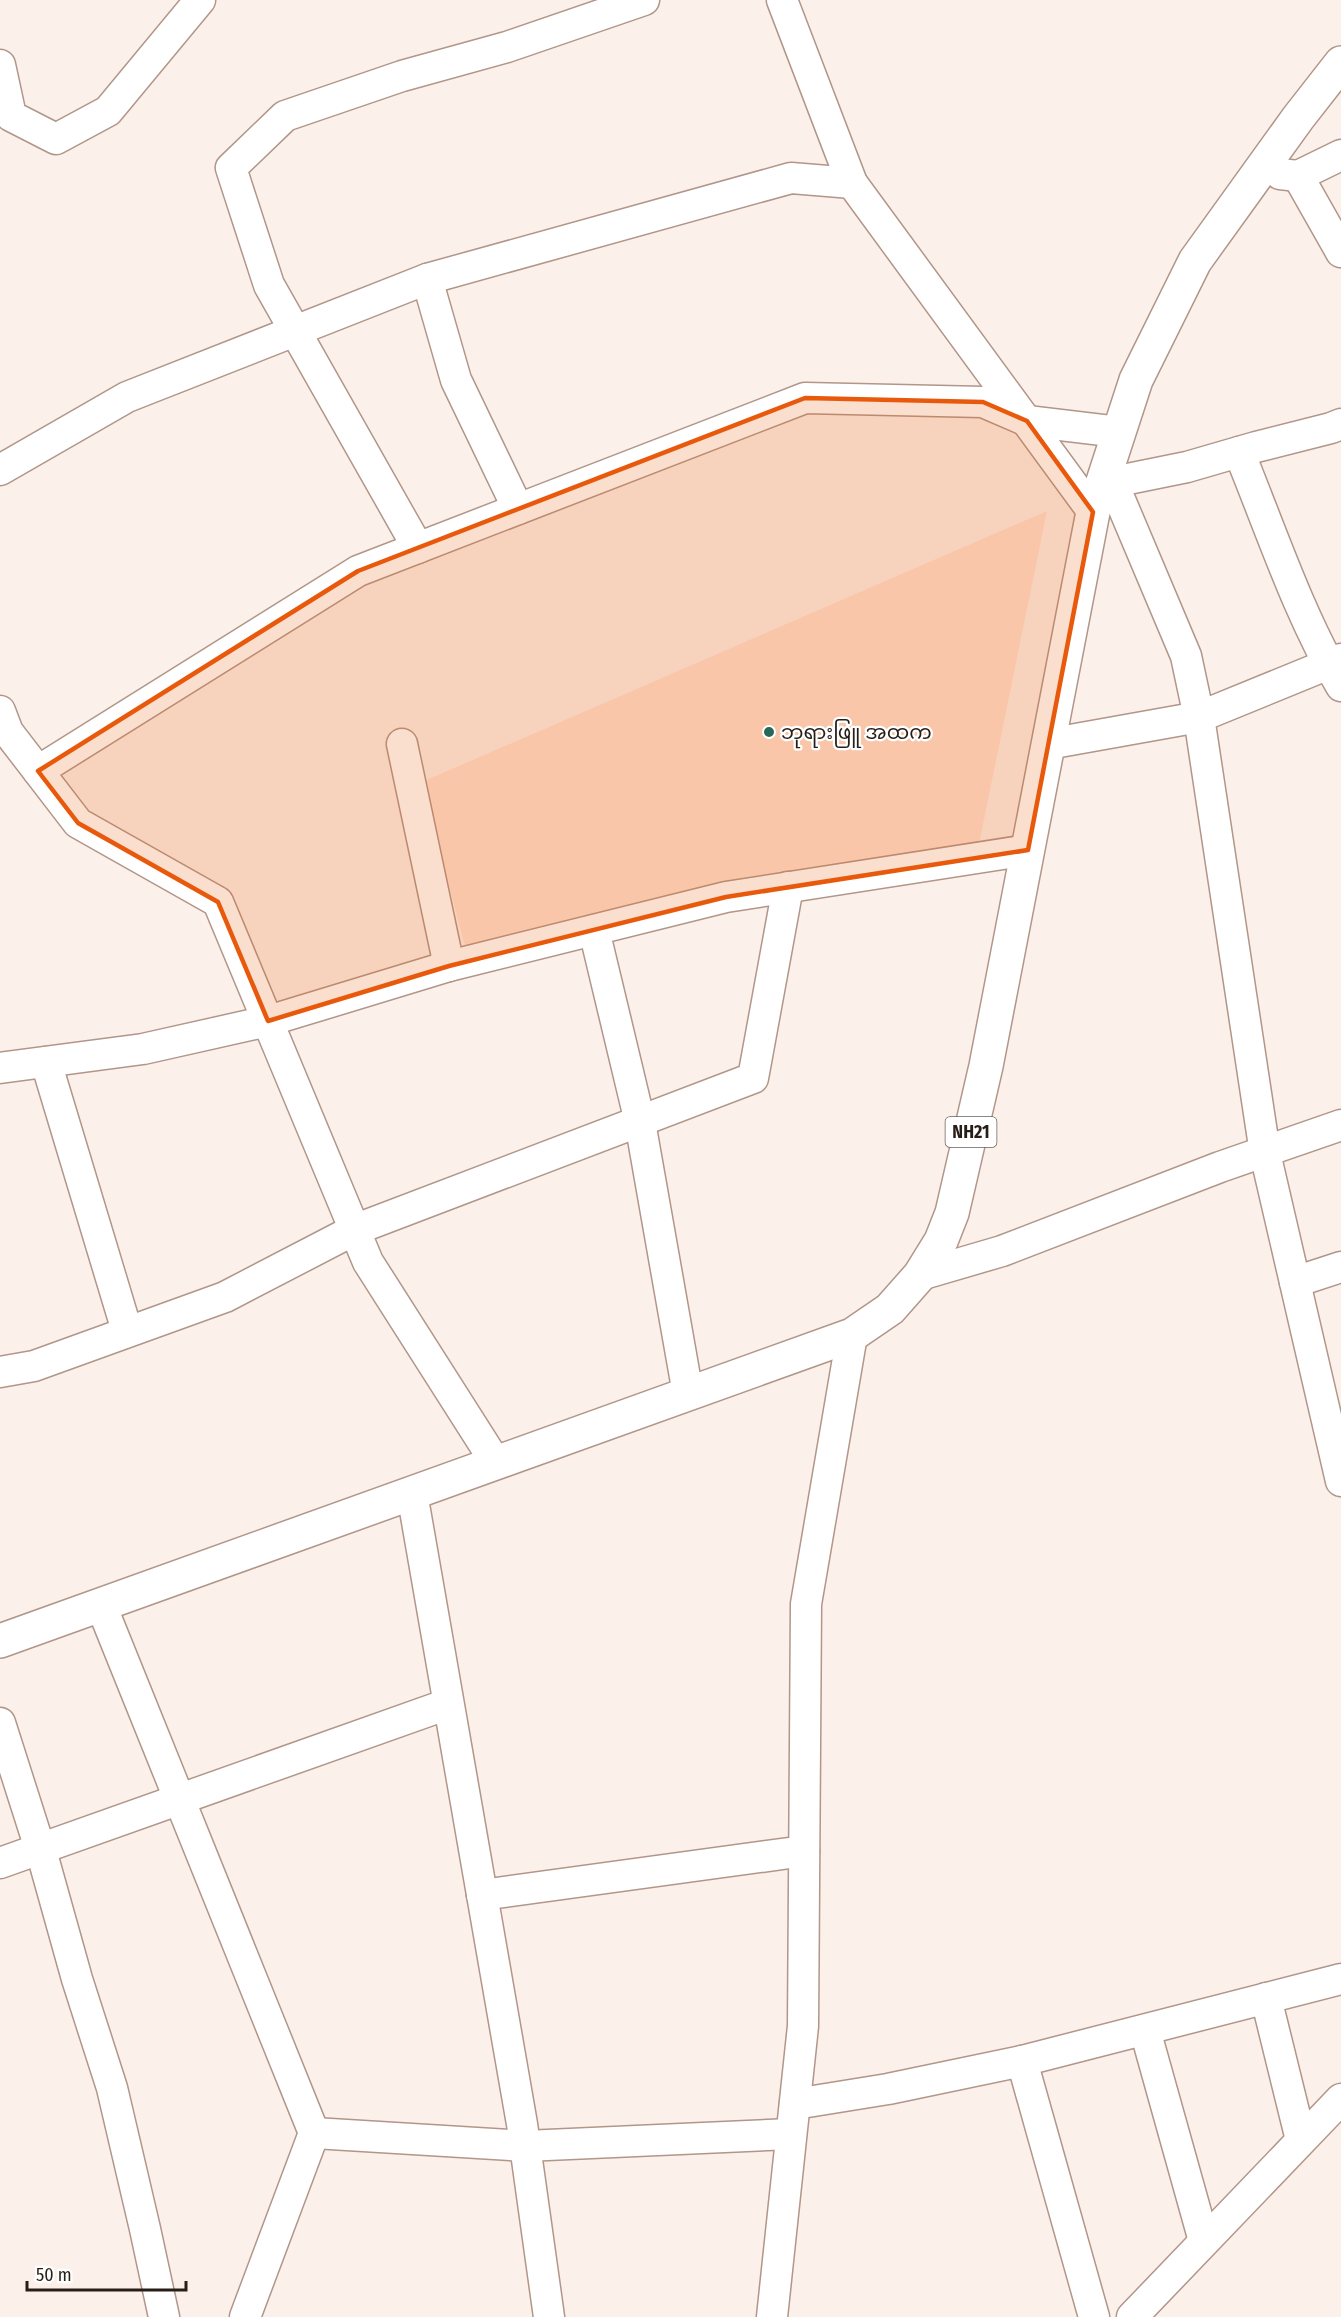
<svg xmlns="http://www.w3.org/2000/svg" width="1341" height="2317" font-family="'Fira Sans Condensed','Noto Sans Myanmar',sans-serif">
<rect width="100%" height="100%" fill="#fcf0ea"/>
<!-- built -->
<path fill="#ffe2d3" d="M1047,511L979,844L468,958L422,782Z"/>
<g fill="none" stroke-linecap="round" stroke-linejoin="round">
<!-- minor casing -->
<g stroke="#b19689" stroke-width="33">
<g id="minor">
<path d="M782,0L852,183L1093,512"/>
<path d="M0,65L11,116L56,139L108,111L200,0"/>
<path d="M1280,174L1298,176L1341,155"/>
<path d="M1298,176L1341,252"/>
<path d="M427,279L456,380L518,509"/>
<path d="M1239,452C1271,530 1298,613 1341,686"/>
<path d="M1107,469L1186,656L1199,717L1265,1153L1341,1481"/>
<path d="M0,470L127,397L427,279L791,178L852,183"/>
<path d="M1113,482L1187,467L1256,447L1331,428L1341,424"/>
<path d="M418,548L269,285L231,168L285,116L402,76L507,47L644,0"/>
<path d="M0,711L8,732L78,823L218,902L368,1262L496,1463"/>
<path d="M402,744L449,966"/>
<path d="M1048,744L1199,717L1341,659"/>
<path d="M38,771L358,571L805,398L983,402L1027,421L1119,432"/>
<path d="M594,930L640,1122L688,1394"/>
<path d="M46,1062L127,1331"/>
<path d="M0,1068L143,1049L268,1021L449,966L726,897L1028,850"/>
<path d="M920,1275L1002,1251L1220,1167L1341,1125"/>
<path d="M1295,1282L1341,1267"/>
<path d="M0,1372L34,1366L225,1297L354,1230L753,1078L788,887"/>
<path d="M412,1493L522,2124L549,2317"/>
<path d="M101,1605L314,2133L245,2317"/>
<path d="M0,1723L44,1861L77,1979L112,2088L145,2229L164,2317"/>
<path d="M0,1863L448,1704"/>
<path d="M482,1895L804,1851"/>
<path d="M1266,1998L1301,2140"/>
<path d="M1145,2030L1204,2241"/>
<path d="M1022,2061L1094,2317"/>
<path d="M795,2104L888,2089L1022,2061L1341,1979"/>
<path d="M314,2133L525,2146L791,2134"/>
<path d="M772,2317L803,2026L806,1604L852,1335"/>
<path d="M1132,2317L1341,2099"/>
</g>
</g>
<!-- highway casing -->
<g stroke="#b19689" stroke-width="36">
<path id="highway" d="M0,1641L852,1335L890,1309L920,1275L941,1241L952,1213L986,1066L1093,512L1136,380L1195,261L1298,118L1341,63"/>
</g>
<!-- minor -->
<use href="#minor" stroke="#fff" stroke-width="30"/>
<!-- highway -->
<use href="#highway" stroke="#fff" stroke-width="33"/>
</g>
<!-- marked area -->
<path fill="#e8590c" fill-opacity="0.2" stroke="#e8590c" stroke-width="4.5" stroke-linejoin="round" d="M805,398L983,402L1027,421L1093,512L1028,850L726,897L449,966L268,1021L218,902L78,823L38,771L358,571Z"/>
<!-- markers -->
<circle fill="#26695a" stroke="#fff" stroke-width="2" cx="769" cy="732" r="6"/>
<g text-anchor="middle" stroke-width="4.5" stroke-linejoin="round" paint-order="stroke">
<!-- shield labels -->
<rect fill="#fff" stroke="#68625d" stroke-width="1.5" x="945.5" y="1117" width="51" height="30" rx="4.5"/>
<g font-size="18" font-weight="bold" fill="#281e18">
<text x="971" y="1138">NH21</text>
</g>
<!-- poi labels -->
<g font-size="20" fill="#281e18" stroke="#fff" text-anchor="start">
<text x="781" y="739">ဘုရားဖြူ အထက</text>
</g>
</g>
<!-- scale -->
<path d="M27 2281v9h159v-9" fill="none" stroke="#281e18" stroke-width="3"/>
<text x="36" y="2281" font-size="18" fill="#281e18" stroke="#ffffff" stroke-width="4.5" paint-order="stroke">50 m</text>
</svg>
